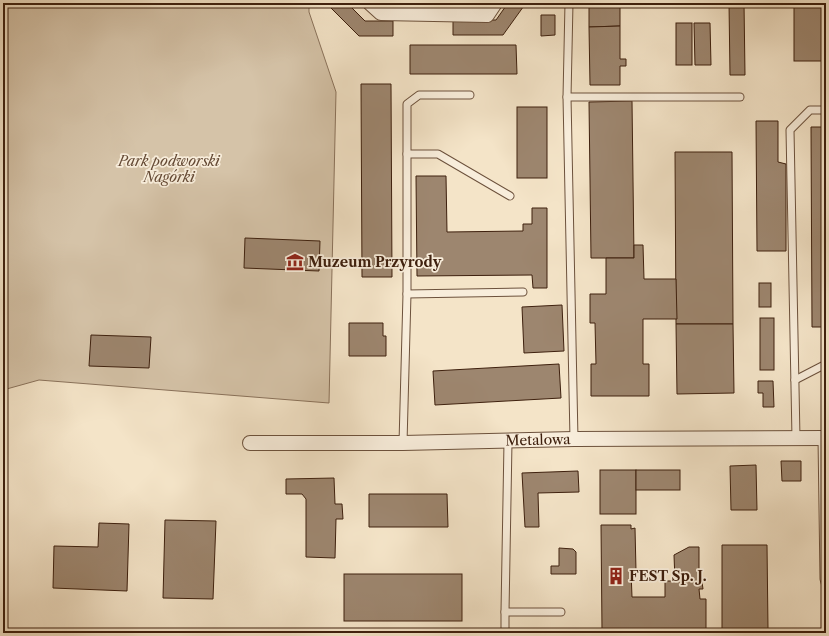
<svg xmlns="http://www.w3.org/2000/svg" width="829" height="636" font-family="'Libre Caslon Text',serif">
<rect width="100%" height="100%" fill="#f4e4c8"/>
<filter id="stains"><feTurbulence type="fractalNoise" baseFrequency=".005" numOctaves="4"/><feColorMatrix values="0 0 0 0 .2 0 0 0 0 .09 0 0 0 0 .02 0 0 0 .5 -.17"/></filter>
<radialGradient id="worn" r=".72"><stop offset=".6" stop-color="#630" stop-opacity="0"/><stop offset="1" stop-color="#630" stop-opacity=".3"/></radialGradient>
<!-- green -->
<path fill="#d5c3a8" stroke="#8a725b" d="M3,3H309V12L336,92L329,403L39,380L3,390Z"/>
<!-- building -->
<g fill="#9d866f" stroke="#3e200e">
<path d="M326,3H347L365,21H393V36H359Z"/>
<path d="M508,3H526L503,35H453V20H496Z"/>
<path d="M589,3H620V26L589,27Z"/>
<path d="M729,3H744L745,75H730Z"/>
<rect x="794" y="3" width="32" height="58"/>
<path d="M541,15H555V35L541,36Z"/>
<rect x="676" y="23" width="16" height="42"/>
<path d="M694,23H710L711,65H695Z"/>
<path d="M620,26V59H626V66H620V85H590L589,27Z"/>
<path d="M410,45H516L517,74H410Z"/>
<path d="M361,84H391L392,277H362Z"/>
<path d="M632,101L634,258H591L589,102Z"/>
<rect x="517" y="107" width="30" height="71"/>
<path d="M756,121H778V162L786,164V251H757Z"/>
<path d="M811,127H826V327H812Z"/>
<path d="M675,152H732L733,324H676Z"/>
<path d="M416,176H446L447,232L523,231V224H532V208H547V288H533L532,275L417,276Z"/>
<path d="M245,238L320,241L319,271L244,268Z"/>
<path d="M634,245H643L644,279H676L677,319H643V364H649V396H591V364H596L595,323H590V294H606V258H634Z"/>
<rect x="759" y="283" width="12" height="24"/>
<path d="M562,305L564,351L524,353L522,307Z"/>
<rect x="760" y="318" width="14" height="52"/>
<path d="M349,323H383V336H386V356H349Z"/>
<path d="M676,324H733L734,393L677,394Z"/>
<path d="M91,335L151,337L149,368L89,366Z"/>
<path d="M559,364L561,398L435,405L433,371Z"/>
<path d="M758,381H773L774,407H763V393H758Z"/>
<path d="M781,461H801V481H782Z"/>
<path d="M756,465L757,510H731L730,466Z"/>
<rect x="600" y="470" width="36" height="44"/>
<rect x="636" y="470" width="44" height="20"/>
<path d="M578,471L579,492L538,493L539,527H525L522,473Z"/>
<path d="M334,478L335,504H342L343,519H336L335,558L306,557V499L302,494H286V479Z"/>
<path d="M369,494H447L448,527H369Z"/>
<path d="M165,520L216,521L213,599L163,598Z"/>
<path d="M99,523L129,524L127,591L53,588L54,546L98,547Z"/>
<path d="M601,525H631V529L635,528L636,571H631L632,597H665V581H675L674,555L689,547H699V582H702L703,589H699L700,599H706V629L602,630Z"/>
<path d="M722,545H767L768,629H722Z"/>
<path d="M559,548L573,549L576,552V574H551V566H559Z"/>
<rect x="344" y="574" width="118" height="47"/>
</g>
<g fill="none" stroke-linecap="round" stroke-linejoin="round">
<!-- service casing -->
<g stroke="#6c513c" stroke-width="9">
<g id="service">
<path d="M569,3L567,97L574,439"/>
<path d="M567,97H740"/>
<path d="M407,154H438L510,196"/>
<path d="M407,294L523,292"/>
<path d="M795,380L826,364"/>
<path d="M796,438L790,130L810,110H826"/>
<path d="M822,438L824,579L826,586"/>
<path d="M508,442L505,612H561"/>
<path d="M403,443L407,294V104L419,95H470"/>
<path d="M505,612V633"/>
</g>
</g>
<!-- minor casing -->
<g stroke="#6c513c" stroke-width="16">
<g id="minor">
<path d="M370,3L381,13L487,15L495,3"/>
<path id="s1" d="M250,443H403L574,439L826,438"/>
</g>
</g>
<!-- service -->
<use href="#service" stroke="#f8eddb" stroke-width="7"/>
<!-- minor -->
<use href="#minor" stroke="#f8eddb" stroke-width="14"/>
</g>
<!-- icons -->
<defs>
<g id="museum-bare" transform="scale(1.38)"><path d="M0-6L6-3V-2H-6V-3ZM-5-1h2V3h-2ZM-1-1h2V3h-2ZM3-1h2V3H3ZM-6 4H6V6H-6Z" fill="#8f2418" stroke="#f8eddb" stroke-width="2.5" paint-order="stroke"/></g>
<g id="building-bare" transform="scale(1.38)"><path d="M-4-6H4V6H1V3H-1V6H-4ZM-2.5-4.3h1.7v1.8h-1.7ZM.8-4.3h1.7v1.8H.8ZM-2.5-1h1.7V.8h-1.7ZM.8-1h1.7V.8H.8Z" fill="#8f2418" stroke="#f8eddb" stroke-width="2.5" paint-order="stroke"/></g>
</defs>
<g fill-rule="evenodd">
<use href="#museum-bare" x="295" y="262"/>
<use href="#building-bare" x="616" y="576"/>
</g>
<g text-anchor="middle" stroke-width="3.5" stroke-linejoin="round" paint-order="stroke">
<!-- park labels -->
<g font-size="14" font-style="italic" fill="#644934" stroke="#f8eddb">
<text x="169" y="166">Park podworski<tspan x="169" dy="16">Nagórki</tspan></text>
</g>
<!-- poi labels -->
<g font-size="14" font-weight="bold" fill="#3e200e" stroke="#f8eddb" text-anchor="start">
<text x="308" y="267">Muzeum Przyrody</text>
<text x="629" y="581">FEST Sp. J.</text>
</g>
<!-- street labels -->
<g font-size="14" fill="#3e200e" stroke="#f8eddb">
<text dy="5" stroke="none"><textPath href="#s1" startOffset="288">Metalowa</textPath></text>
</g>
</g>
<!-- margin -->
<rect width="829" height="636" fill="none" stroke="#f4e4c8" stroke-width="16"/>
<rect x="4" y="4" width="821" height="628" fill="none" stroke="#3e200e" stroke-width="2"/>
<rect x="8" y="8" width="813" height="620" fill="none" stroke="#3e200e"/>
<rect width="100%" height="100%" filter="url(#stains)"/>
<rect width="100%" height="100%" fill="url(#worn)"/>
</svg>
